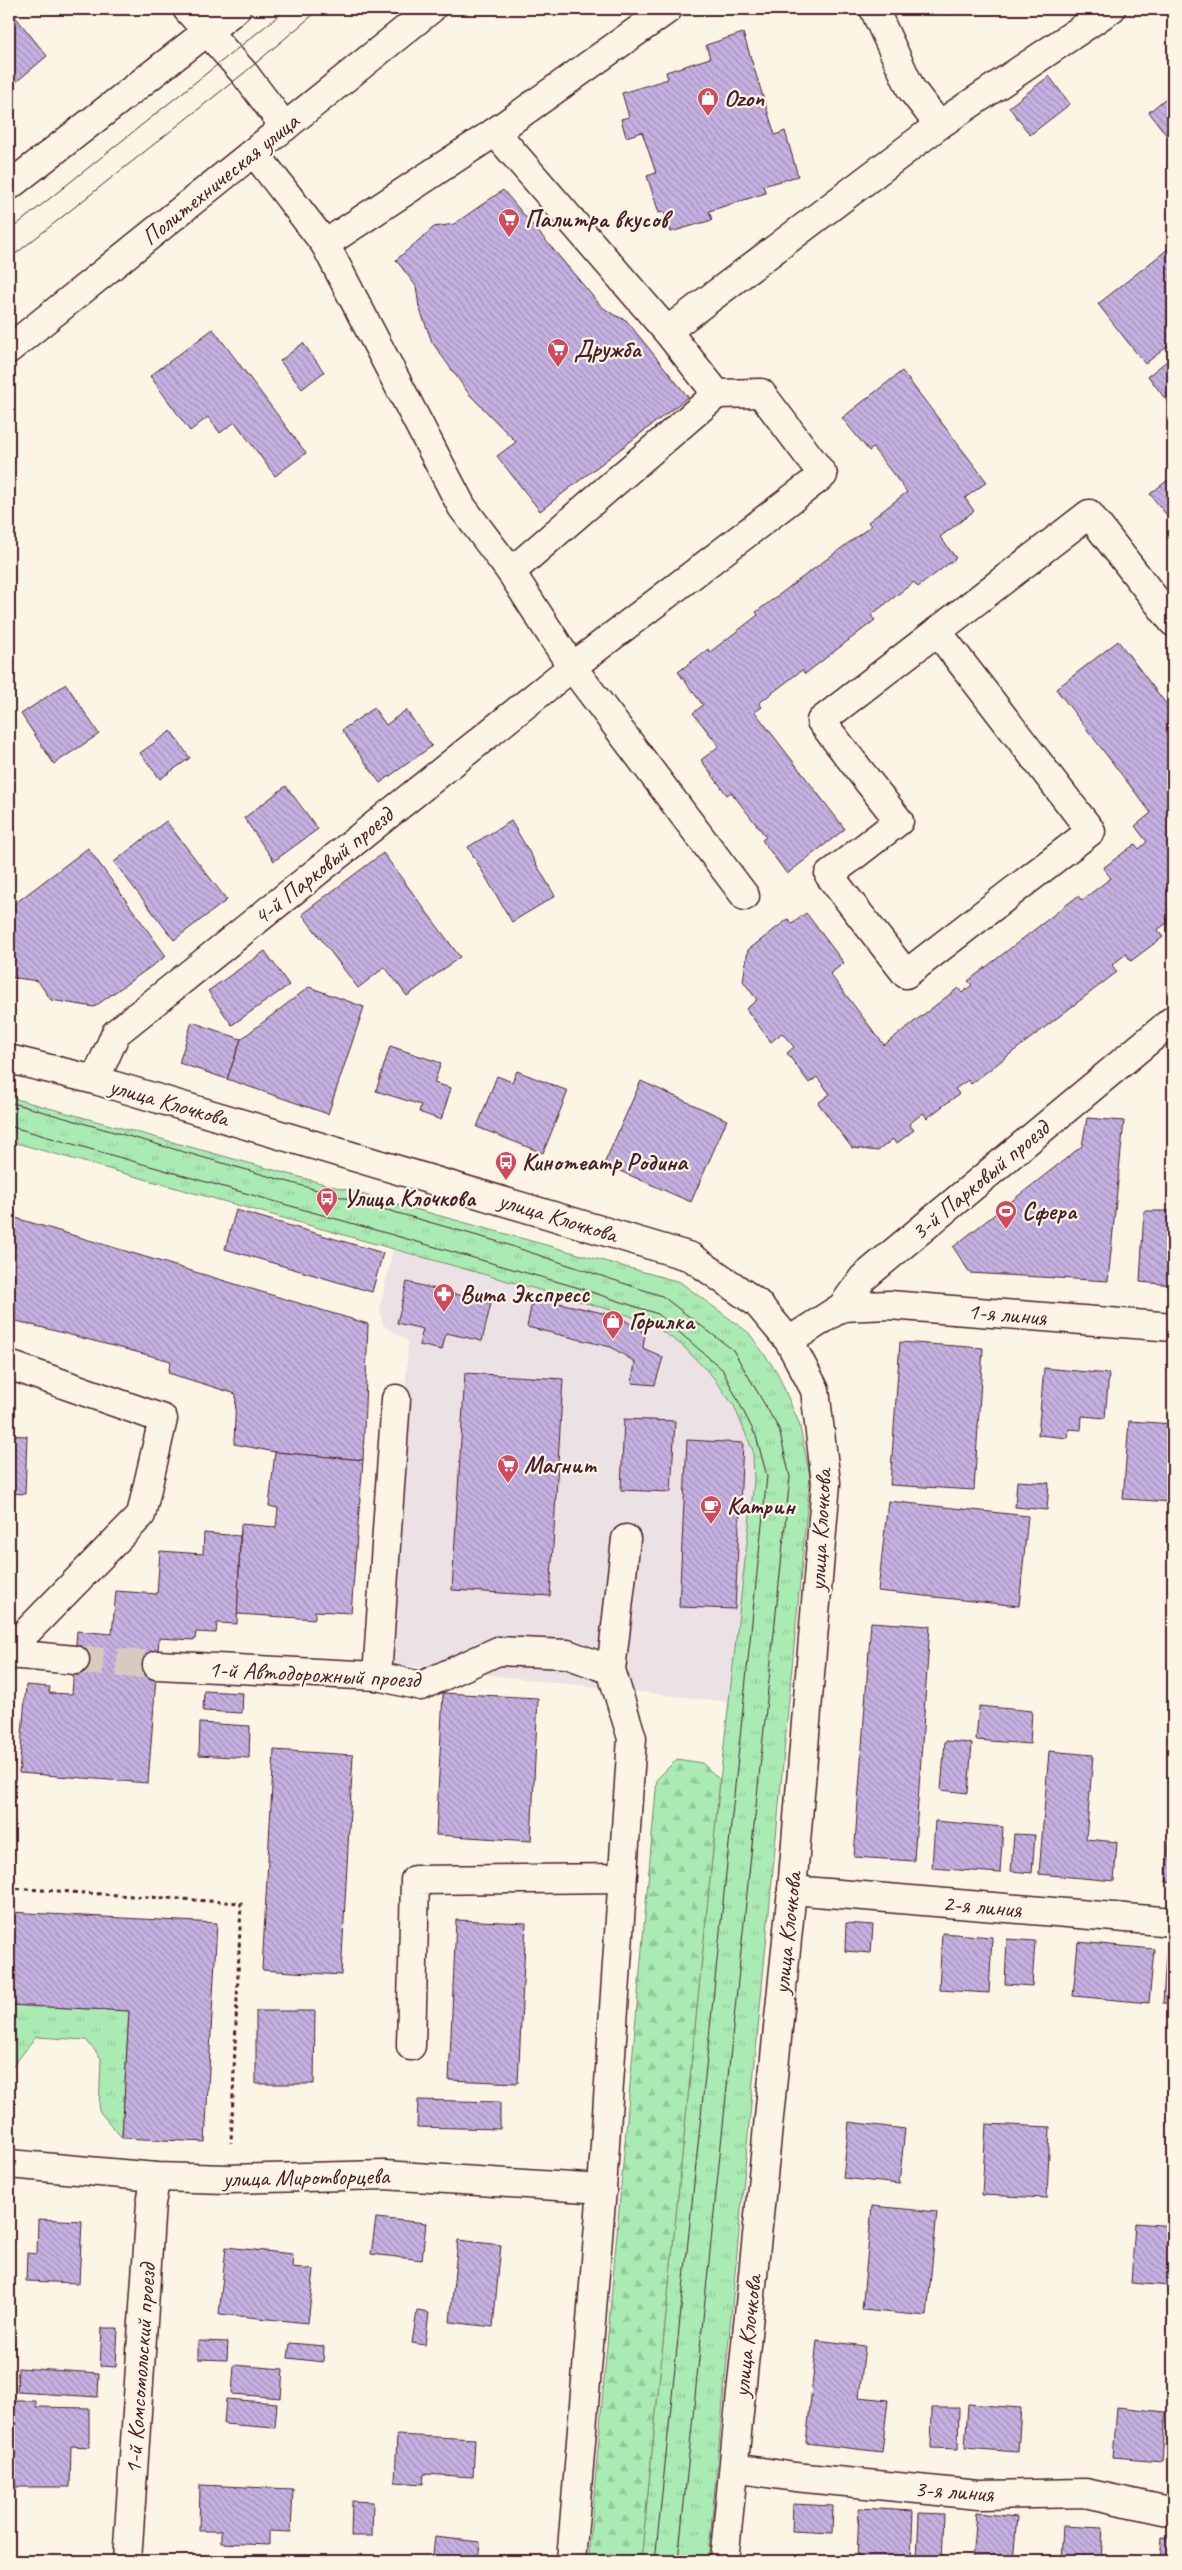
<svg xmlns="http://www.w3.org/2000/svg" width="1182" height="2570" font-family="Caveat,sans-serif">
<defs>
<pattern id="grass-tufts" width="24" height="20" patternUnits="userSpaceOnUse" patternTransform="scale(1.25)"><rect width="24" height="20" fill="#aaebb4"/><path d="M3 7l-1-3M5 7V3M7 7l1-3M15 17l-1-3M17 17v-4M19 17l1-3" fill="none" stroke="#94c99b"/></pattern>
<pattern id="forest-firs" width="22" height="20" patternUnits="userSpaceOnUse" patternTransform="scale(1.25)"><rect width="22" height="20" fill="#aaebb4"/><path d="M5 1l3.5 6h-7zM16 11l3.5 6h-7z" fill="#94c99b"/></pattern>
<pattern id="building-back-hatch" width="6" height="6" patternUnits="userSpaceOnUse" patternTransform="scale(1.25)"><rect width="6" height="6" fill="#c6b2e2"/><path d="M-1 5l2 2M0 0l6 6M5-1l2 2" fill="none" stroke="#a390b7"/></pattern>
</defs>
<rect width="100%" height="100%" fill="#fcf5e5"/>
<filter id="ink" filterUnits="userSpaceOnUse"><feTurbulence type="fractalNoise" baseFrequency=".02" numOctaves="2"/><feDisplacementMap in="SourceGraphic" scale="10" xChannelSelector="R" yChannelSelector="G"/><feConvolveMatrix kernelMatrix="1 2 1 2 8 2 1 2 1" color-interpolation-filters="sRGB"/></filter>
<g filter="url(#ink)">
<!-- built -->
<path fill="#ece1e4" d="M393,1250L625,1314L656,1327L683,1346L713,1377L734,1406L753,1451L754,1482L729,1702L391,1664L408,1341L383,1325L380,1308Z"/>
<!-- grass -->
<g fill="url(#grass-tufts)" stroke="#7a8570">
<path d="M9,1097L680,1282L749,1333L777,1372L799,1423L810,1476L708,2561H641L720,1780L754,1482L753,1451L734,1406L713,1377L683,1346L656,1327L625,1314L9,1141Z"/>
<path d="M9,2005L129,2011L122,2138L99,2111L101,2058L86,2040L36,2037L9,2071Z"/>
</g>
<!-- forest -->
<path fill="url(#forest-firs)" stroke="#7a8570" d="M677,1759L702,1763L720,1780L641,2561H588L657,1779Z"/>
<!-- building -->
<g fill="url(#building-back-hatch)" stroke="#4a1f2b">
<path d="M9,9L47,56L9,88Z"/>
<path d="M943,9H964L945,15Z"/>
<path d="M743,33L775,135L785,131L798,176L763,186L766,193L709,211L712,220L671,232L664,212L659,213L647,176L656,173L642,132L626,137L621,119L629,117L622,93L668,79L666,72L710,58L706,45Z"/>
<path d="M1049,76L1070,104L1030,135L1009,107Z"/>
<path d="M1171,94L1173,97V144L1149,112Z"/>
<path d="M503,190L601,306L614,315L626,320L688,397L540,511L497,456L516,442L469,394L432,342L419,307L416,286L396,260L434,227L454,224Z"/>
<path d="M1173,245V342L1145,364L1098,304Z"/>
<path d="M213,329L306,453L275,476L235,422L220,433L208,417L190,431L150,376Z"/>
<path d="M303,343L324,372L302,389L280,361Z"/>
<path d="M1173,356V409L1148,376Z"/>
<path d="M902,371L987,482L965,498L974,511L940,537L956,558L918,587L914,582L871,615L875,620L805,674L802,670L759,703L762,707L755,712L845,829L787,874L762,840L766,837L731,792L727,795L701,760L719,746L693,713L703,705L678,672L708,649L710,652L758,615L756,612L871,526L868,522L907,492L873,448L869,451L842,418Z"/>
<path d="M1173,476V523L1150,494Z"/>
<path d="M1118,641L1173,713V919L1157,930L1163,937L1131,961L1126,954L1112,965L1117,972L971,1084L968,1080L955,1089L959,1094L927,1118L923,1113L909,1124L914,1130L896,1144L893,1139L878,1151L852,1148L818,1103L830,1094L817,1077L809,1083L787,1053L794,1047L782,1033L771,1042L746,1009L757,1000L743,981L748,950L788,919L792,924L806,913L844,963L830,974L884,1045L958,988L962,993L972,985L968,981L1078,896L1082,900L1111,878L1103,868L1135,844L1139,849L1147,842L1135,826L1151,813L1056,689Z"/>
<path d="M66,684L99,734L54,764L21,714Z"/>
<path d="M374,708L386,725L406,710L432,746L380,783L342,730Z"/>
<path d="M171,731L190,758L160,779L140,753Z"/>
<path d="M286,786L318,829L274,861L244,818Z"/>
<path d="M166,821L227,900L174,940L114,862Z"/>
<path d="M511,821L555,896L512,922L468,847Z"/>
<path d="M88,848L166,956L94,1007L51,1000L38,981L9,977V908Z"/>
<path d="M383,853L460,957L407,996L385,967L358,988L302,914Z"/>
<path d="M265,951L289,985L232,1025L208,991Z"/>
<path d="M309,987L364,1007L328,1114L227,1079L241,1039Z"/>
<path d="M192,1022L241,1039L227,1079L179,1063Z"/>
<path d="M390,1046L441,1063L434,1083L451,1088L441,1120L419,1112L421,1105L376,1091Z"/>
<path d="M517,1071L568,1091L543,1153L477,1127L497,1076L512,1082Z"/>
<path d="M641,1081L727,1120L691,1202L604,1164Z"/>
<path d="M1087,1118L1124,1121L1108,1281L970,1273L953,1247L1082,1146Z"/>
<path d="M236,1210L383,1253L372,1292L225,1249Z"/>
<path d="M1144,1211H1173V1285L1140,1282Z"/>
<path d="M9,1216L368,1324L363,1460L275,1452L234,1444L236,1394L168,1373L171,1361L9,1319Z"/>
<path d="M407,1282L491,1303L482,1341L446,1333L442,1350L419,1345L423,1329L397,1323Z"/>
<path d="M533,1297L620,1317L645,1333L643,1348L663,1357L655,1385L632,1383L635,1362L611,1347L527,1327Z"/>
<path d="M900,1342L983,1348L974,1490L890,1485Z"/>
<path d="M1044,1368L1109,1374L1105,1418L1082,1416L1081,1430L1069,1429L1068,1438L1038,1435Z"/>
<path d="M465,1373L563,1379L550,1596L452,1590Z"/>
<path d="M624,1419L675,1421L671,1492L621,1490Z"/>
<path d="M1129,1421L1173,1424V1502L1123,1499Z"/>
<path d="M9,1435L27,1436L25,1494L9,1493Z"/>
<path d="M687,1440L743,1443L735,1609L679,1607Z"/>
<path d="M275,1452L363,1460L351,1613L315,1611V1619L237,1614L241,1524L276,1527L278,1508L269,1506Z"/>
<path d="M1017,1481L1049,1483L1047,1510L1015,1507Z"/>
<path d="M888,1501L1028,1516L1019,1606L878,1591Z"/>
<path d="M204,1533L240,1536L237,1624L217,1623L216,1633L196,1632L195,1640L159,1638L148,1783L19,1773L26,1685L50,1687L49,1693L72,1694L77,1631L112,1634L116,1591L157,1594L160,1551L203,1554Z"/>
<path d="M871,1622L930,1626L914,1861L854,1857Z"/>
<path d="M204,1691L243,1693L242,1713L203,1711Z"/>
<path d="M443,1693L538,1698L531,1841L436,1835Z"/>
<path d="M979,1706L1032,1711L1030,1744L976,1740Z"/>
<path d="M200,1723L250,1726L249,1758L199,1755Z"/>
<path d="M945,1741L972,1743L968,1793L941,1790Z"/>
<path d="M274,1750L353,1755L341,1975L262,1970Z"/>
<path d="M1049,1751L1093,1755L1086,1839L1117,1842L1114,1881L1039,1874Z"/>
<path d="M1172,1800H1173V1883L1166,1882Z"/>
<path d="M935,1821L1003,1827L1000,1873L932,1868Z"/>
<path d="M1014,1834L1035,1835L1032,1873L1011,1871Z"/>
<path d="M9,1912L217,1923L205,2142L122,2138L129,2011L9,2005Z"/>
<path d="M456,1920L526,1923L518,2083L449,2080Z"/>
<path d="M846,1923L873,1925L871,1953L845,1951Z"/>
<path d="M942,1933L992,1937L989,1993L939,1990Z"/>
<path d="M1007,1939L1035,1941L1032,1986L1005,1984Z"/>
<path d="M1078,1942L1154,1949L1149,2003L1073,1996Z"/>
<path d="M1166,1953L1173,1954V2004L1163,2003Z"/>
<path d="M256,2011H315L314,2084H256Z"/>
<path d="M418,2100L500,2102V2129L417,2127Z"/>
<path d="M849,2122L905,2129L899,2184L843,2178Z"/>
<path d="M986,2124L1050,2127L1047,2198L982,2195Z"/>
<path d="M872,2206L937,2212L927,2316L862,2310Z"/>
<path d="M376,2218L426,2223L422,2260L371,2254Z"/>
<path d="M38,2219L82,2221L79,2283L26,2281L27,2253L37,2254Z"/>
<path d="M1135,2223L1173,2226L1170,2286L1131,2283Z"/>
<path d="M458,2240L501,2245L493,2327L450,2322Z"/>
<path d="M226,2247L293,2254L292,2268L314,2270L308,2323L219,2314Z"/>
<path d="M417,2311L429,2313L425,2345L412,2343Z"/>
<path d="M102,2328H118L116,2367L100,2366Z"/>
<path d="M817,2340L865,2346L859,2397L888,2400L882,2452L806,2443Z"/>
<path d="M198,2341L228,2342L227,2360L198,2359Z"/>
<path d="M290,2343L324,2346L323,2362L288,2358Z"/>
<path d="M234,2365L283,2369L281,2398L232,2394Z"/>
<path d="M18,2368L99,2373L98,2397L17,2392Z"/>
<path d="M226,2399L277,2403L275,2428L224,2424Z"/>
<path d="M9,2401H36V2407L89,2408V2447L71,2446L70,2487H9Z"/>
<path d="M968,2404L1021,2408L1018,2452L965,2448Z"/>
<path d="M1117,2407L1166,2412L1162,2461L1113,2457Z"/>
<path d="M932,2408H959L958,2449L931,2448Z"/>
<path d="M397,2435L475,2439L473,2477L424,2474L423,2484L395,2482Z"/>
<path d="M200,2485L293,2489L291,2532L269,2531V2545L221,2543V2531H199Z"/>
<path d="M352,2501L373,2502L372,2536H351Z"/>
<path d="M793,2504L833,2506L832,2533L792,2531Z"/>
<path d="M859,2508L913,2511L911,2561H857Z"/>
<path d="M919,2513L944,2514L942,2561H917Z"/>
<path d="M976,2513L1017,2517L1013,2561H972Z"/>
<path d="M1063,2526L1103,2528L1101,2561H1061Z"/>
<path d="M435,2537L480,2542L478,2561H432Z"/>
<path d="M1162,2537L1173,2538V2561H1160Z"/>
</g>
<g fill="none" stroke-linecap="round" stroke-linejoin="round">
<!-- minor-tunnel -->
<path stroke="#d8cac0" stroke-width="28" stroke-dasharray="28 14" stroke-linecap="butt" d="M75,1660L157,1665"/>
<!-- minor casing -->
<g stroke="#4a1f2b" stroke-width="31">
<g id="minor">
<path d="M187,9L244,73L285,127"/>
<path d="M874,9L911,89L939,125"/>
<path d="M495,132L667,331L717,394L511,572"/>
<path d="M9,186L236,9"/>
<path d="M325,244L495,132L668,9"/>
<path d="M667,331L939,125L1111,9"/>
<path d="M717,394L761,393L823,475L572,667L745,896"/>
<path d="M937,631L1091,831L906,974L829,875L899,821L821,721L1089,514L1173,622"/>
<path d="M9,1059L95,1080L691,1257L757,1303L789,1341L815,1390L826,1483L792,1890L724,2561"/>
<path d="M95,1080L116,1033L572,667L511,572L462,507L325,244L254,152"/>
<path d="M842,1307L889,1305L1173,1327"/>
<path d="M789,1341L842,1307L863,1278L1173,1020"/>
<path d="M9,1365L163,1419L141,1515L9,1650"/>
<path d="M9,1654L75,1660"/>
<path d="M157,1665L377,1676L421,1686L498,1651L567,1654L611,1670"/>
<path d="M377,1676L396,1399"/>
<path d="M792,1890L1173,1922"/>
<path d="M411,2046L415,1880L621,1878"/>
<path d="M9,2164L156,2177L228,2179L384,2175L602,2189"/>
<path d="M734,2468L795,2477L979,2495L1085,2493L1173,2512"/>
<path d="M127,2561L151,2203L156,2177"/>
<path d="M571,2561L602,2189L632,1738L611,1670L626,1539"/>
</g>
</g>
<!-- major casing -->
<g stroke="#4a1f2b" stroke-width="31">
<path id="major" d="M9,349L431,9"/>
</g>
<!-- path -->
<path stroke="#4a1f2b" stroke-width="3" stroke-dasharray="4 4" stroke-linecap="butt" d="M9,1888L241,1903L231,2143"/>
<!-- minor -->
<use href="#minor" stroke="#fcf5e5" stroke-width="28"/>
<!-- major -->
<use href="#major" stroke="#fcf5e5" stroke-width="28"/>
<!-- tram -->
<g stroke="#4a1f2b" stroke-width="1">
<path d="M9,231L287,9"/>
<path d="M9,259L244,73L320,9"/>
<path d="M9,1102L499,1242L662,1296L733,1350L779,1429L790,1477L678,2561"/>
<path d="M9,1126L576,1287L658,1314L722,1369L756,1436L767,1476L655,2561"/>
</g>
</g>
</g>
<!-- icons -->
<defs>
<g id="shop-pin" transform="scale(1.125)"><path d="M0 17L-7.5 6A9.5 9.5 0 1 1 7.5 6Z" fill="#d1495b" stroke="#fcf5e5"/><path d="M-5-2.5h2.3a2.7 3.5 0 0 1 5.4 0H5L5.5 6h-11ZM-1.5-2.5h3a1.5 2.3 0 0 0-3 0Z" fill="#fff"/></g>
<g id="supermarket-pin" transform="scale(1.125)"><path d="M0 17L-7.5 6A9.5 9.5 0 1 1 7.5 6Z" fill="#d1495b" stroke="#fcf5e5"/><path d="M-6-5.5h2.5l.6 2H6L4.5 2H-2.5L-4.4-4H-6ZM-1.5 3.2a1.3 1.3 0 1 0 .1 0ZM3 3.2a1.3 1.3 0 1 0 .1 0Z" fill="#fff"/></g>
<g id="bus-pin" transform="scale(1.125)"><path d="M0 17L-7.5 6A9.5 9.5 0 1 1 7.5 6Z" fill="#d1495b" stroke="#fcf5e5"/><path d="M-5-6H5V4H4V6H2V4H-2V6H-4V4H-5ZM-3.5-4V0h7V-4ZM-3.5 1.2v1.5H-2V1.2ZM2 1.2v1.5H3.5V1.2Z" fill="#fff"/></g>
<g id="stadium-pin" transform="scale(1.125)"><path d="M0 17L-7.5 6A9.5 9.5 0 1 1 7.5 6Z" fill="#d1495b" stroke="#fcf5e5"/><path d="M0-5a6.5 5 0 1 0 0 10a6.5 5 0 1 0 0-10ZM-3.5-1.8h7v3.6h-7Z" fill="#fff"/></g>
<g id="pharmacy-pin" transform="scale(1.125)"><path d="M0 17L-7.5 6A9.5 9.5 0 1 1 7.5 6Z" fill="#d1495b" stroke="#fcf5e5"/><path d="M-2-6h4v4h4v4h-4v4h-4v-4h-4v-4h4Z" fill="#fff"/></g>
<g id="cafe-pin" transform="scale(1.125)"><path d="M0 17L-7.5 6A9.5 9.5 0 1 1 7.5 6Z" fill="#d1495b" stroke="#fcf5e5"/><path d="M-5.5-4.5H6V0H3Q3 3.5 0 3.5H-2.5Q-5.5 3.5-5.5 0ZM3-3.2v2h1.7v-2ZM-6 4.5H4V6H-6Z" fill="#fff"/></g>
</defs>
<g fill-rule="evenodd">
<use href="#shop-pin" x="708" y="98"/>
<use href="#supermarket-pin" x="509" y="219"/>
<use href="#supermarket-pin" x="558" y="349"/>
<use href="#bus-pin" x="506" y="1162"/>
<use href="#bus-pin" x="327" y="1198"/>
<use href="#stadium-pin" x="1006" y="1211"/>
<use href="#pharmacy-pin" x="444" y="1294"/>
<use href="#shop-pin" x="613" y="1321"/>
<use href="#supermarket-pin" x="508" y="1465"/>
<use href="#cafe-pin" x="711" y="1506"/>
</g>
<g text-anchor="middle" stroke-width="4.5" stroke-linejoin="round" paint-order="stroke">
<!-- poi labels -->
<g font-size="24" font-weight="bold" fill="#4a1f2b" stroke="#fcf5e5" text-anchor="start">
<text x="724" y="106">Ozon</text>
<text x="525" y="227">Палитра вкусов</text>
<text x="574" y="357">Дружба</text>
<text x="522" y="1170">Кинотеатр Родина</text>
<text x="343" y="1206">Улица Клочкова</text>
<text x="1022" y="1219">Сфера</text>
<text x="460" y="1302">Вита Экспресс</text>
<text x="629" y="1329">Горилка</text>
<text x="524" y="1473">Магнит</text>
<text x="727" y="1514">Катрин</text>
</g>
<!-- street labels -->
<g font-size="24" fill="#4a1f2b" stroke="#fcf5e5">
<text transform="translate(220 179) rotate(-39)" y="8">Политехническая улица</text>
<text transform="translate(323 866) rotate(-39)" y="8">4-й Парковый проезд</text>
<text transform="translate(169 1102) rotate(16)" y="8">улица Клочкова</text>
<text transform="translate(980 1180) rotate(-40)" y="8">3-й Парковый проезд</text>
<text transform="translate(558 1217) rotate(17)" y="8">улица Клочкова</text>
<text transform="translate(1007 1314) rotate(5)" y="8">1-я линия</text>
<text transform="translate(820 1530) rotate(-87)" y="8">улица Клочкова</text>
<text transform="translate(314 1674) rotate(3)" y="8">1-й Автодорожный проезд</text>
<text transform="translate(982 1906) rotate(5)" y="8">2-я линия</text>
<text transform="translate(787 1933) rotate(-84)" y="8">улица Клочкова</text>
<text transform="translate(306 2177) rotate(-1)" y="8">улица Миротворцева</text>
<text transform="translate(747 2336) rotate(-84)" y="8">улица Клочкова</text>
<text transform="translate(140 2369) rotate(-86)" y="8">1-й Комсомольский проезд</text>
<text transform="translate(954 2491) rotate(4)" y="8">3-я линия</text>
</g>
</g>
<!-- margin -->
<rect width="1182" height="2570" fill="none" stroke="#fcf5e5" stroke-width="30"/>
<rect x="15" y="15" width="1152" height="2540" fill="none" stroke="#4a1f2b" stroke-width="2" filter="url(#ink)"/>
</svg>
